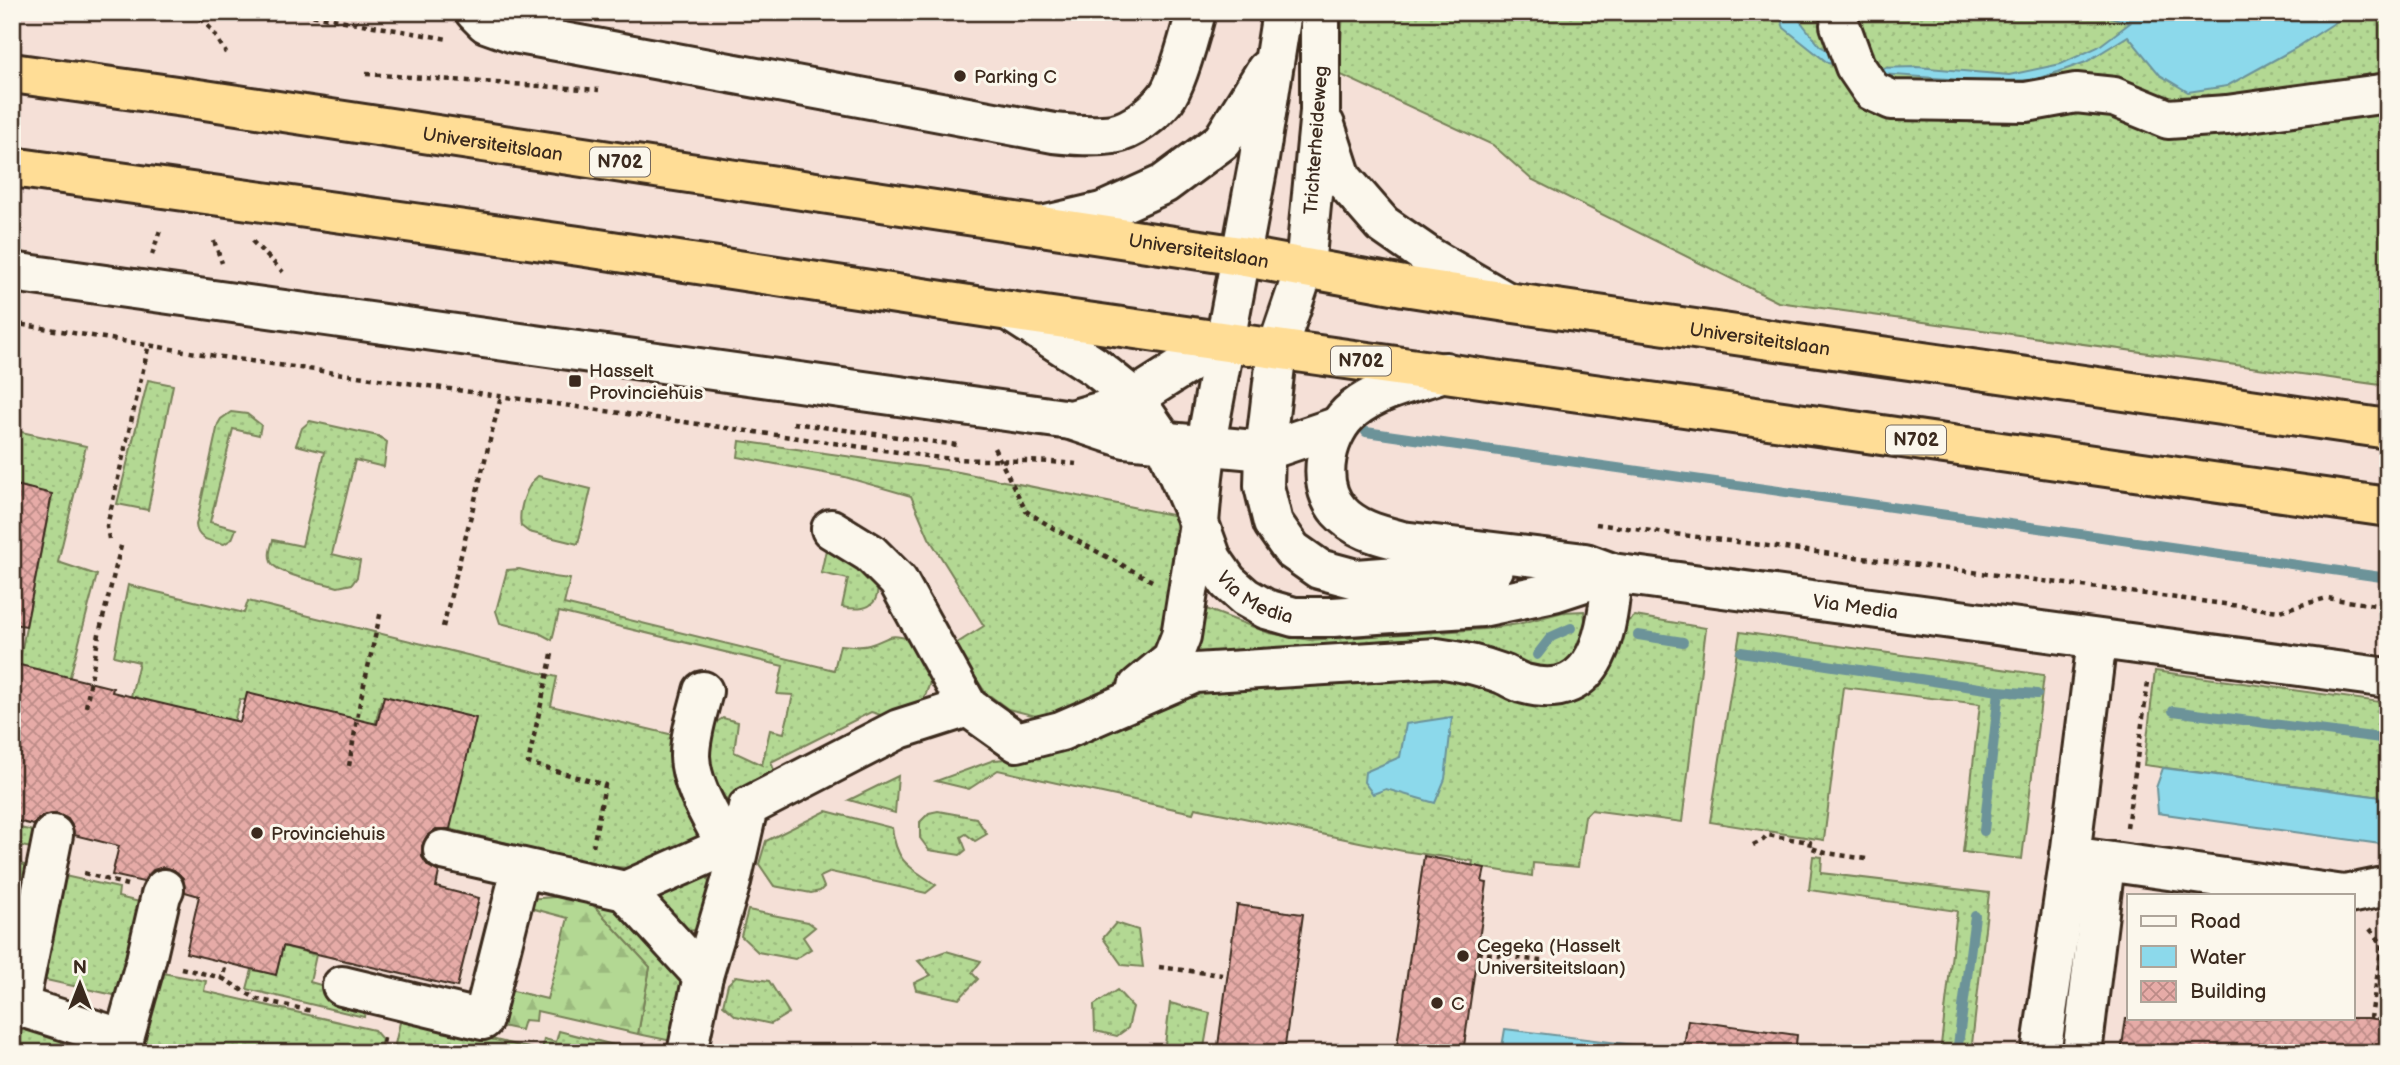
<svg xmlns="http://www.w3.org/2000/svg" width="2400" height="1065" font-family="'Balsamiq Sans',sans-serif">
<defs>
<pattern id="grass-dots" width="8" height="8" patternUnits="userSpaceOnUse" patternTransform="scale(1.75)"><rect width="8" height="8" fill="#b3d893"/><path d="M2 2h.1M6 6h.1" fill="none" stroke="#9bba7e" stroke-width="1.8" stroke-linecap="round"/></pattern>
<pattern id="forest-firs" width="22" height="20" patternUnits="userSpaceOnUse" patternTransform="scale(1.75)"><rect width="22" height="20" fill="#b3d893"/><path d="M5 1l3.5 6h-7zM16 11l3.5 6h-7z" fill="#9bba7e"/></pattern>
<pattern id="building-cross-hatch" width="8" height="8" patternUnits="userSpaceOnUse" patternTransform="scale(1.75)"><rect width="8" height="8" fill="#e6aba7"/><path d="M0 0l8 8M0 8l8-8" fill="none" stroke="#bc8b87"/></pattern>
</defs>
<rect width="100%" height="100%" fill="#f5e0d7"/>
<filter id="ink" filterUnits="userSpaceOnUse"><feTurbulence type="fractalNoise" baseFrequency=".0143" numOctaves="2"/><feDisplacementMap in="SourceGraphic" scale="14" xChannelSelector="R" yChannelSelector="G"/><feConvolveMatrix kernelMatrix="1 2 1 2 8 2 1 2 1" color-interpolation-filters="sRGB"/></filter>
<g filter="url(#ink)">
<!-- grass -->
<g fill="url(#grass-dots)" stroke="#778158" stroke-width="2">
<path d="M1343,12H2388V386L1778,302L1531,179L1493,145L1339,74Z"/>
<path d="M148,380L173,385L148,510L117,504Z"/>
<path d="M231,412L247,414L261,425L259,435L233,429L210,522L236,529L232,539L224,544C211,541 197,540 196,525L218,424L221,419Z"/>
<path d="M310,421L378,436L387,442L384,467L355,460L332,554L360,561L357,577L352,584L338,587C324,583 277,575 271,562C268,554 271,547 273,540L302,546L324,452L296,445L302,428Z"/>
<path d="M12,430L86,446L58,562L97,575L61,710L12,699L52,495L12,484Z"/>
<path d="M740,441L959,472L1177,516L1164,635L1152,660L1126,682L1044,718L1008,709L985,692L954,645L984,626L929,538L911,496L845,477L738,457Z"/>
<path d="M538,476L591,489L578,544L529,532L521,526C518,511 526,485 538,476Z"/>
<path d="M827,545L877,582C881,609 862,611 842,607L848,579L821,573Z"/>
<path d="M519,569L554,577L570,579L564,604L834,670L840,645C849,645 861,648 869,645C892,638 886,632 913,640C918,649 928,660 930,670C933,690 916,720 893,718C886,717 878,714 871,712L771,762L778,780L744,799L729,800L719,794L705,768L710,726L723,718L738,722L734,752L762,765L770,730L784,733L793,695L777,694L783,666L559,612L552,640L539,633L500,623L496,611L507,570Z"/>
<path d="M128,585L244,613L248,601L557,677L551,706L682,737L676,787L682,790L701,831L698,840L630,868L602,866L449,829L474,724L381,701L364,770L334,721L240,699L232,730L129,705L139,662L114,656Z"/>
<path d="M1196,605L1269,633L1310,640L1485,629L1518,624L1563,612L1584,611C1589,641 1579,660 1549,669L1201,654L1196,649Z"/>
<path d="M1635,616L1706,628L1682,822L1591,810L1585,816L1578,867L1533,863L1532,876L1472,866L1473,861L1403,851L1195,808L1193,813L998,770L969,789L936,781L994,760L1028,757L1192,688L1436,672L1525,697Z"/>
<path d="M1740,632L2044,675L2022,859L1963,852L1980,704L1843,687L1824,840L1710,822Z"/>
<path d="M2155,671L2388,703V798L2144,765Z"/>
<path d="M898,776L895,813L849,800Z"/>
<path d="M826,811L892,828C897,864 909,866 936,885L926,893L831,872L820,877L824,887L820,891L811,893L774,886L759,864L766,841Z"/>
<path d="M938,811L976,818L987,834L975,841L966,834L961,837L966,850L960,855L929,850L920,838V822L929,813Z"/>
<path d="M12,826L33,831L31,848L12,844Z"/>
<path d="M1813,856L1822,857L1821,873L1989,893L1971,1053H1940L1957,911L1809,890Z"/>
<path d="M12,862L33,867L12,954Z"/>
<path d="M707,874L710,888L698,930L683,931L658,898L660,888Z"/>
<path d="M60,875L119,888L118,897L144,903L123,997L37,978Z"/>
<path d="M584,895L620,904L685,984L672,1041L638,1034L650,967Z"/>
<path d="M748,910L808,922L815,927L803,937L811,949L795,959L758,952L741,936Z"/>
<path d="M1116,923L1138,930L1143,967L1122,965L1103,938Z"/>
<path d="M283,946L316,955L310,982L367,998L364,1017L247,989L252,970L276,974Z"/>
<path d="M946,951L981,961L972,973L978,979L959,999L916,990L914,983L931,975L918,961Z"/>
<path d="M157,972L206,981L204,991L374,1030L382,1039L379,1053H138Z"/>
<path d="M736,976L769,981L789,1013L771,1024L736,1016L723,1005L728,984Z"/>
<path d="M1117,990L1133,1007L1128,1028L1117,1036L1095,1031L1094,1005Z"/>
<path d="M1170,1003L1210,1013L1203,1053H1164Z"/>
<path d="M401,1018L542,1051L544,1039L556,1042L559,1031L645,1053H393Z"/>
<path d="M22,1029L63,1040L60,1053H17Z"/>
</g>
<!-- forest -->
<path fill="url(#forest-firs)" stroke="#778158" stroke-width="2" d="M584,895L650,967L638,1034L537,1011L536,1021L524,1020L521,1030L496,1025L505,989L547,999L568,918L523,906L526,899Z"/>
<!-- water -->
<g fill="#8cd9eb" stroke="#6c9399" stroke-width="2">
<path d="M1778,12H1793L1820,46L1845,60L1875,68L1917,67L2009,75L2061,64L2098,47L2130,23L2110,17L2106,12H2351L2296,48L2227,86L2188,92L2160,75L2128,36L2086,62L2058,72L2033,80L1989,82L1867,73L1828,63L1784,28Z"/>
<path d="M1452,717L1445,779L1435,803L1386,789L1373,794L1364,782L1365,772L1400,757L1406,724Z"/>
<path d="M2163,768L2388,798V845L2158,813L2156,788Z"/>
<path d="M1505,1029L1651,1047L1650,1053H1501Z"/>
</g>
<g fill="none" stroke-linecap="round" stroke-linejoin="round">
<!-- stream -->
<g stroke="#6c9399" stroke-width="10">
<path d="M1366,432L2388,578"/>
<path d="M1638,635L1683,642"/>
<path d="M1741,652L1999,691L2037,694"/>
<path d="M1537,655L1551,637L1571,628"/>
<path d="M2173,711L2388,739"/>
<path d="M1984,831L1999,691"/>
<path d="M1957,1053L1975,916"/>
</g>
</g>
<!-- building -->
<g fill="url(#building-cross-hatch)" stroke="#3b2a1e" stroke-width="2">
<path d="M12,484L52,494L26,626L12,624Z"/>
<path d="M12,663L113,688L112,692L240,722L247,693L377,724L384,696L476,718L450,829H436L427,836L422,846V857L428,866L439,872L436,887L479,898L457,987L283,946L276,975L186,953L199,896L185,892L183,878L174,870L163,867L153,870L143,882L112,875L119,846L74,835L73,827L68,819L58,814L45,815L37,820L34,825L12,820Z"/>
<path d="M1424,856L1485,868L1482,882L1487,883L1463,1053H1396Z"/>
<path d="M1237,905L1303,914L1284,1053H1217Z"/>
<path d="M2126,1018H2368L2388,1021V1053H2121Z"/>
<path d="M1688,1020L1797,1035L1795,1053H1683Z"/>
</g>
<g fill="none" stroke-linecap="round" stroke-linejoin="round">
<!-- minor casing -->
<g stroke="#3b2a1e" stroke-width="44">
<g id="minor">
<path d="M475,12L486,23L514,33L1054,133C1073,135 1094,137 1113,134C1132,131 1154,113 1166,98C1177,84 1191,31 1196,12"/>
<path id="s1" d="M1282,12L1258,165L1209,427L1203,477L1199,523L1212,559L1228,582L1245,597L1266,609L1294,617H1333L1482,607L1554,592L1612,573"/>
<path d="M1320,12V111L1305,267L1277,349L1265,451L1264,486L1273,523L1292,550L1319,569L1356,579L1494,569"/>
<path d="M1840,25L1855,66L1872,91L1892,100L2026,102L2076,93L2114,97L2168,119L2227,115L2388,93"/>
<path d="M1325,125L1342,178L1382,224L1431,258L1505,301"/>
<path d="M1042,226L1102,212L1164,184L1222,141L1266,70"/>
<path d="M12,272L1071,420L1106,410L1134,398L1224,341"/>
<path d="M1009,311L1094,366L1134,398L1163,440L1199,523L1181,636L1172,659L1138,687"/>
<path id="s2" d="M1445,372C1415,382 1379,389 1354,409C1326,431 1314,482 1339,511C1356,530 1379,535 1402,541L1585,563L1612,573L2388,678"/>
<path d="M1071,420L1125,438L1265,451L1336,427"/>
<path d="M831,529L870,553L898,581L968,707L1017,742L1061,731L1195,673L1437,658C1459,661 1479,665 1500,673C1509,676 1516,682 1525,684C1600,704 1608,626 1612,573"/>
<path d="M703,691C698,712 690,734 690,756C691,788 713,819 727,847"/>
<path d="M443,850L625,891"/>
<path d="M2070,856L2344,895L2388,886"/>
<path d="M2070,856L2103,880L2082,1053"/>
<path d="M703,976L625,891L740,840"/>
<path d="M342,986L483,1020L521,869"/>
<path d="M12,1004L124,1039V1053"/>
<path d="M19,1005L53,835"/>
<path d="M124,1039L146,960L161,895L164,889"/>
<path d="M687,1053L703,976L731,882L748,807L899,729L968,707"/>
<path d="M2041,1053L2070,856L2097,640"/>
</g>
</g>
<!-- highway casing -->
<g stroke="#3b2a1e" stroke-width="44">
<g id="highway">
<path id="s3" d="M12,73L198,99L1240,256L1404,286L1507,302L2388,429"/>
<path d="M12,167L579,246L1009,311L2388,507"/>
</g>
</g>
<!-- path -->
<g stroke="#3b2a1e" stroke-width="4.5" stroke-dasharray="5 5" stroke-linecap="butt">
<path d="M193,12L212,30L226,53"/>
<path d="M293,12L448,39"/>
<path d="M366,74L599,90"/>
<path d="M214,241L222,263"/>
<path d="M252,241L283,272"/>
<path d="M152,255L161,227"/>
<path d="M12,323L215,356L933,457C981,462 1028,459 1076,464"/>
<path d="M793,423L957,445"/>
<path d="M994,448L1026,511L1053,528L1152,581"/>
<path d="M1596,524L2279,611L2327,598L2388,607"/>
<path d="M109,539L107,526L149,344"/>
<path d="M443,627L501,396"/>
<path d="M552,654L528,763L605,785L593,846"/>
<path d="M86,707L99,634L122,542"/>
<path d="M349,766L360,702L381,611"/>
<path d="M2127,827L2148,683"/>
<path d="M1753,845L1763,840L1767,835L1810,842L1809,847L1826,853L1866,859"/>
<path d="M84,873L127,885"/>
<path d="M2370,929L2382,944L2371,1018"/>
<path d="M1477,952L1541,961"/>
<path d="M1159,967L1222,975"/>
<path d="M181,968L222,978"/>
<path d="M225,968L222,978L257,999L312,1011"/>
<path d="M381,1053L385,1034"/>
</g>
<!-- minor -->
<use href="#minor" stroke="#fbf7ec" stroke-width="38"/>
<!-- highway -->
<use href="#highway" stroke="#ffdd96" stroke-width="38"/>
</g>
</g>
<!-- markers -->
<g fill="#3b2a1e" stroke="#fbf7ec" stroke-width="2.5">
<circle cx="960" cy="76" r="7"/>
<rect x="568" y="374" width="14" height="14" rx="3.5"/>
<circle cx="257" cy="833" r="7"/>
<circle cx="1463" cy="956" r="7"/>
<circle cx="1437" cy="1003" r="7"/>
</g>
<g text-anchor="middle" stroke-width="6" stroke-linejoin="round" paint-order="stroke">
<!-- shield labels -->
<g fill="#fbf7ec" stroke="#75685c" stroke-width="2">
<rect x="590" y="147.5" width="60" height="29" rx="5"/>
<rect x="1331" y="346.5" width="60" height="29" rx="5"/>
<rect x="1886" y="425.5" width="60" height="29" rx="5"/>
</g>
<g font-size="18" font-weight="bold" fill="#3b2a1e">
<text x="620" y="168">N702</text>
<text x="1361" y="367">N702</text>
<text x="1916" y="446">N702</text>
</g>
<!-- poi labels -->
<g font-size="19" fill="#3b2a1e" stroke="#fbf7ec" text-anchor="start">
<text x="974" y="83">Parking C</text>
<text x="589" y="377">Hasselt<tspan x="589" dy="22">Provinciehuis</tspan></text>
<text x="271" y="840">Provinciehuis</text>
<text x="1477" y="952">Cegeka (Hasselt<tspan x="1477" dy="22">Universiteitslaan)</tspan></text>
<text x="1451" y="1010">C</text>
</g>
<!-- street labels -->
<g font-size="19" fill="#3b2a1e" stroke="#fbf7ec">
<text transform="translate(1315 140) rotate(-86)" y="7">Trichterheideweg</text>
<text dy="7" stroke="none"><textPath href="#s3" startOffset="486">Universiteitslaan</textPath></text>
<text dy="7" stroke="none"><textPath href="#s3" startOffset="1200">Universiteitslaan</textPath></text>
<text dy="7" stroke="none"><textPath href="#s3" startOffset="1768">Universiteitslaan</textPath></text>
<text dy="7" stroke="none"><textPath href="#s1" startOffset="616">Via Media</textPath></text>
<text dy="7" stroke="none"><textPath href="#s2" startOffset="742">Via Media</textPath></text>
</g>
</g>
<!-- margin -->
<rect width="2400" height="1065" fill="none" stroke="#fbf7ec" stroke-width="42"/>
<rect x="21" y="21" width="2358" height="1023" fill="none" stroke="#3b2a1e" stroke-width="2.5" filter="url(#ink)"/>
<!-- legend -->
<rect x="2127" y="894" width="228" height="126" fill="#fbf7ec" stroke="#aea59a" stroke-width="2"/>
<rect x="2141" y="916" width="35" height="10" fill="#fbf7ec" stroke="#aea59a" stroke-width="2"/>
<text x="2190" y="928" font-size="21" fill="#3b2a1e">Road</text>
<rect x="2141" y="946" width="35" height="21" fill="#8cd9eb" stroke="#aea59a" stroke-width="2"/>
<text x="2190" y="964" font-size="21" fill="#3b2a1e">Water</text>
<rect x="2141" y="981" width="35" height="21" fill="url(#building-cross-hatch)" stroke="#aea59a" stroke-width="2"/>
<text x="2190" y="998" font-size="21" fill="#3b2a1e">Building</text>
<!-- north arrow -->
<g transform="translate(80 984)" stroke="#fbf7ec" stroke-width="5" paint-order="stroke">
<path d="M0-5L12 26L0 18L-12 26Z" fill="#3b2a1e"/>
<text y="-10" font-size="19" font-weight="bold" text-anchor="middle" fill="#3b2a1e">N</text>
</g>
</svg>
